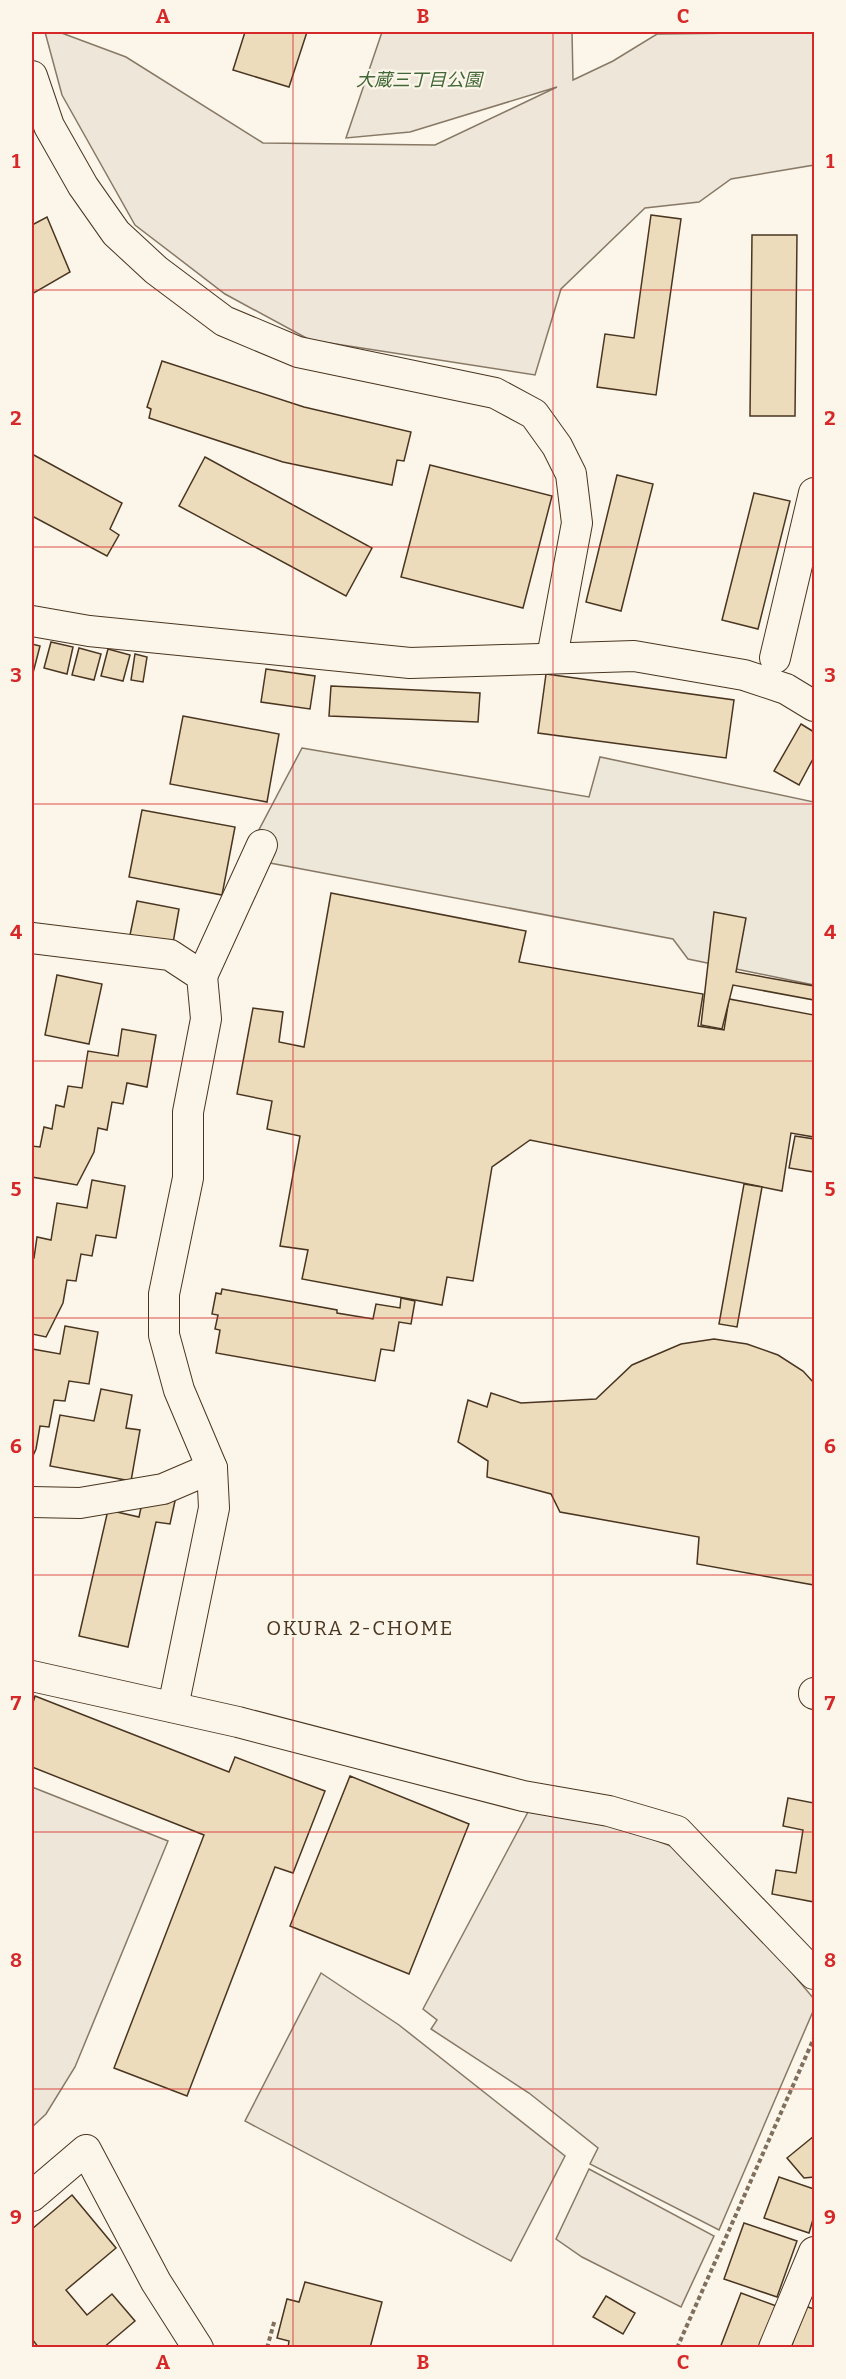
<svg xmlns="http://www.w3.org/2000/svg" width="846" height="2379" font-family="Bitter,'Noto Sans JP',serif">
<rect width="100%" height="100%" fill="#fbf6e9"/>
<!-- green -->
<g fill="#ede6d9" stroke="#887966" stroke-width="1.5">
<path d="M45,32H59L126,57L263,143L435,145L557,87L410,132L346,138L382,32H572L573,80L613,61L657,34L814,32V165L731,179L699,202L645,208L561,289L535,375L310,340L225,294L135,225L62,95Z"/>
<path d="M32,1787L168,1841L75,2067L46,2114L32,2127Z"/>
<path d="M528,1812L607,1822L676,1848L737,1907L814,1999V2009L719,2230L590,2164L598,2148L529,2093L431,2029L437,2020L423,2009Z"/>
<path d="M321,1973L399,2025L565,2156L511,2261L245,2121Z"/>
<path d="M589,2169L714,2236L681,2307L582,2257L556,2239Z"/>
</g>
<!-- parking -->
<path fill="#ede7d9" stroke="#887966" stroke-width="1.5" d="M302,748L589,797L600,757L814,802V985L688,959L673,939L270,863L252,843Z"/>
<!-- building -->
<g fill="#ecdcbc" stroke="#4a3520" stroke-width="1.5">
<path d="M245,32H307L289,87L233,70Z"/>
<path d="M651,215L681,219L656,395L597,387L605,334L634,338Z"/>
<path d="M47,217L70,272L32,294V225Z"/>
<path d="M752,235H797L795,416H750Z"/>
<path d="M162,361L304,407L411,432L404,461L397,460L392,485L283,462L149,418L151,409L147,407Z"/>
<path d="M32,454L122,503L110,529L119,535L107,556L32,516Z"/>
<path d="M205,457L372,548L346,596L179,506Z"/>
<path d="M430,465L552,496L523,608L401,577Z"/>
<path d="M617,475L653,484L621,611L586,602Z"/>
<path d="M754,493L790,501L758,629L722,620Z"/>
<path d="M51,642L73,647L67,674L44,668Z"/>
<path d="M32,644L40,646L33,673L32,672Z"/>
<path d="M79,648L101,654L94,680L72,675Z"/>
<path d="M108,649L130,655L123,681L101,676Z"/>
<path d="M135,654L147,657L143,682L131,680Z"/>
<path d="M266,669L315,676L310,709L261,702Z"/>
<path d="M546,674L734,700L726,758L538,733Z"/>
<path d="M331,686L480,693L478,722L329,716Z"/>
<path d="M183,716L279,734L267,802L170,784Z"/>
<path d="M801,724L814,732V757L799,785L774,771Z"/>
<path d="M142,810L235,827L222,895L129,877Z"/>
<path d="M331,893L526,931L519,962L703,994L698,1026L724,1030L729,999L814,1015V1137L791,1133L782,1191L530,1140L492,1167L473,1281L447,1277L442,1305L302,1279L308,1250L280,1246L300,1136L267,1129L272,1101L237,1094L253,1008L283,1012L279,1042L304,1047Z"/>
<path d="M137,901L179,909L173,943L130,935Z"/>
<path d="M714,912L746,918L736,972L814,986V1000L733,985L722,1029L701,1025Z"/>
<path d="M57,975L102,984L89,1044L45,1035Z"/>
<path d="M122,1029L156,1035L147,1087L127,1083L123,1104L112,1102L107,1130L98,1128L94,1152L77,1185L32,1177V1146L40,1147L44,1127L52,1129L56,1105L64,1107L68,1086L82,1088L88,1051L118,1056Z"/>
<path d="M795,1136L814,1139V1172L789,1168Z"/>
<path d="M92,1180L125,1186L116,1238L96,1235L92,1256L81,1254L76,1281L67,1280L63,1303L46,1337L32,1334V1258H34L37,1237L51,1240L57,1203L87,1208Z"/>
<path d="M744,1184L762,1187L737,1327L719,1324Z"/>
<path d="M222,1289L337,1310V1313L373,1319L376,1304L400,1308L401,1298L415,1301L411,1324L399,1322L394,1351L381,1349L375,1381L216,1353L220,1330L215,1329L218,1315L212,1314L216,1293L221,1294Z"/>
<path d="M65,1326L98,1332L89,1384L69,1381L65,1401L54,1400L49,1427L40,1426L36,1449L32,1458V1349L60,1354Z"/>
<path d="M714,1339L747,1344L778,1355L803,1371L814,1383V1585L697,1564L699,1537L560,1512L551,1494L487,1477L488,1461L458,1442L468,1400L487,1407L491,1393L521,1403L596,1399L632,1365L681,1344Z"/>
<path d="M101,1389L132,1395L126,1428L140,1430L131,1481L50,1466L60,1415L94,1421Z"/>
<path d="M144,1494L175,1501L170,1524L156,1522L128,1647L79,1636L108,1510L139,1517Z"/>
<path d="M35,1696L229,1772L235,1757L325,1791L293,1873L275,1867L187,2096L114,2068L204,1835L32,1767V1706Z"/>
<path d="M350,1776L469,1824L409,1974L290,1926Z"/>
<path d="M788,1798L814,1803V1902L772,1894L776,1870L796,1873L803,1830L783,1826Z"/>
<path d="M814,2136V2177L804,2178L787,2158Z"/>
<path d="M779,2177L814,2189V2216L809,2233L764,2218Z"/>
<path d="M72,2195L116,2248L66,2290L87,2315L112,2294L135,2321L103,2348H39L32,2339V2229Z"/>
<path d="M744,2223L797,2241L777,2297L724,2279Z"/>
<path d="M305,2282L382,2302L370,2348H288L289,2341L277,2338L287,2299L299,2302Z"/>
<path d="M741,2293L779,2307L764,2348H720Z"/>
<path d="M606,2296L635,2313L623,2334L593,2317Z"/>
<path d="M805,2306L814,2309V2348H791Z"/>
</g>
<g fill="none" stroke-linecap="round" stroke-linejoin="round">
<!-- minor casing -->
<g stroke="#4a3520" stroke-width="32">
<g id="minor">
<path d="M32,76L49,126L83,186L116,233L156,270L224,321L298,352L495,393L534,414L557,446L571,474L577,523L552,657"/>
<path d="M32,621L89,631L410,663L634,656L744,675L786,689L814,706"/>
<path d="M775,658L814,493"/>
<path d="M32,938L170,955L202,976L206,1019L188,1112V1178L164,1294V1335L179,1390L212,1468L214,1508L173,1707"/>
<path d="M202,976L262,845"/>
<path d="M32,1502L80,1503L163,1489L212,1468"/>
<path d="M32,1676L238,1722L523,1796L609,1811L677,1831L814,1974"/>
<path d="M814,1693V1694"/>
<path d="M32,2196L86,2150L156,2282L198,2348"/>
<path d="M774,2348L814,2252"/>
</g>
</g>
<!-- path -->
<g stroke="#7f6f5c" stroke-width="4" stroke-dasharray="4.5 3" stroke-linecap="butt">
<path d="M267,2348L275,2319"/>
<path d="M677,2348L814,2038"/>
</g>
<!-- minor -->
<use href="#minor" stroke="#fbf6e9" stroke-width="30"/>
</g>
<!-- grid -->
<path fill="none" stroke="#d62828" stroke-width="1.5" stroke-opacity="0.55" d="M293,32V2348M553,32V2348M32,290H814M32,547H814M32,804H814M32,1061H814M32,1318H814M32,1575H814M32,1832H814M32,2089H814"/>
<g text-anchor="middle" stroke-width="4.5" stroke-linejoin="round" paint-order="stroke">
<!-- park labels -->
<g font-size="18" font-style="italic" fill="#436837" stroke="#fbf6e9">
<text x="419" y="86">大蔵三丁目公園</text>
</g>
<!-- neighbourhood labels -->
<g font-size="20" letter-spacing="1.5" fill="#4a3520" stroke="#fbf6e9">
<text x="360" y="1635">OKURA 2-CHOME</text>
</g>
</g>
<!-- border -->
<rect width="846" height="2379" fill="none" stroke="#fbf6e9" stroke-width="66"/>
<rect x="33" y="33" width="780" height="2313" fill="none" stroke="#d62828" stroke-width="2"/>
<g font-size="20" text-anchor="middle" font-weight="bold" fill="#d62828">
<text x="163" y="23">A</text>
<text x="423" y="23">B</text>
<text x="683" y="23">C</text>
<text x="16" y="168">1</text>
<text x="830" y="168">1</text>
<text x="16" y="425">2</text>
<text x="830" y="425">2</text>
<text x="16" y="682">3</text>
<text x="830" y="682">3</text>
<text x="16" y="939">4</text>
<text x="830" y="939">4</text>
<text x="16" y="1196">5</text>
<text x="830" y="1196">5</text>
<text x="16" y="1453">6</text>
<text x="830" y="1453">6</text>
<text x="16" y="1710">7</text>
<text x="830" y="1710">7</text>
<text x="16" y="1967">8</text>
<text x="830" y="1967">8</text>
<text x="16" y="2224">9</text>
<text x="830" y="2224">9</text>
<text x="163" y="2369">A</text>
<text x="423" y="2369">B</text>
<text x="683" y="2369">C</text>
</g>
</svg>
